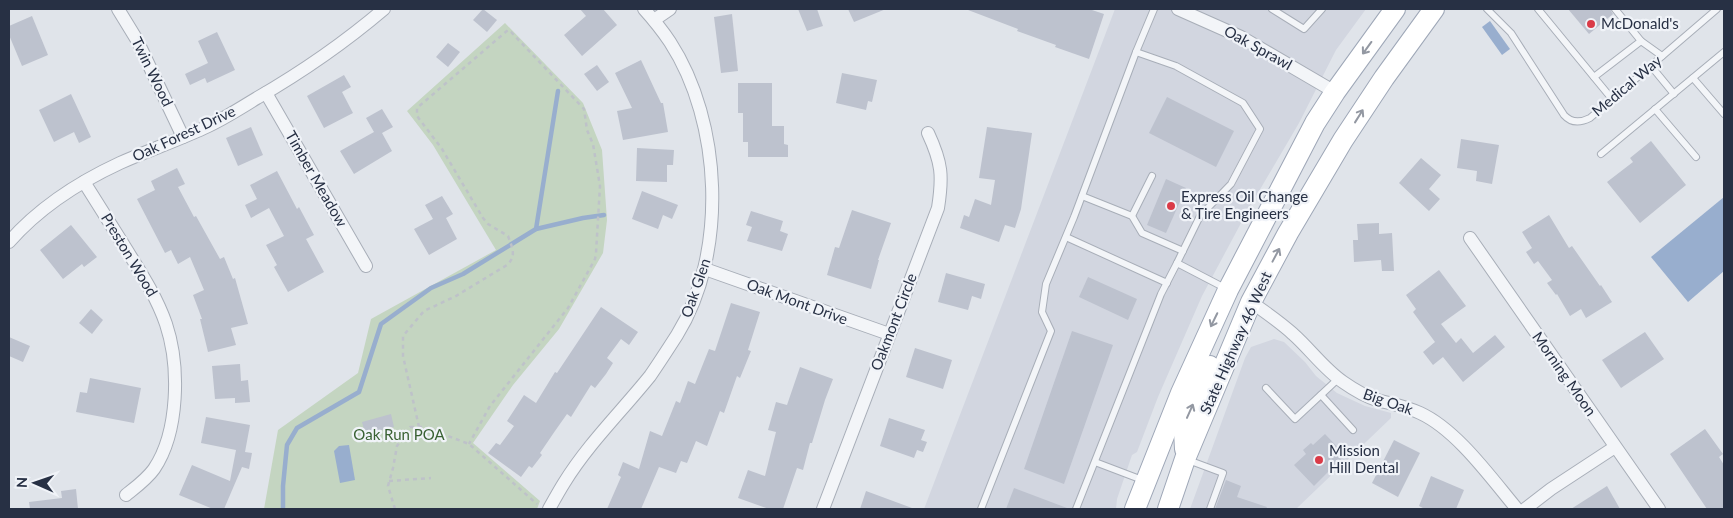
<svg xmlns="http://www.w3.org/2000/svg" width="1733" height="518" font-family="Lato,sans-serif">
<rect width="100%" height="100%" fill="#e0e4ea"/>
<!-- built -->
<g fill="#d2d6e0">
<path d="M1115,9H1138L1143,10L1144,9H1366L1336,50L1299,123L1248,210L1202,296L1158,397L1137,452L1132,455L1117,499L1116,509H924Z"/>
<path d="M1274,339L1284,342L1305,362L1316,376L1337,393L1365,406L1391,413V418L1296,509H1190L1245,358L1251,347Z"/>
</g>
<!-- green -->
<path fill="#c4d5c1" d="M505,23L583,103L602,150L607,220L603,253L559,329L513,385L473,443L540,501L537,509H264L278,430L358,373L371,319L496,250L433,145L407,111Z"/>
<!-- water -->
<g fill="#98aece">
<path d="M1490,21L1510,49L1502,55L1482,27Z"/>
<path d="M1724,197V271L1688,302L1651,257Z"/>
<path d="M349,445L355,480L340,483L334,451L339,446Z"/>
</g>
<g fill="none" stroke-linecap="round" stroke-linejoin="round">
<!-- stream -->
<g stroke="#98aece" stroke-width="4.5">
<path d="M536,229L558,91"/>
<path d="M283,509V486L287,445L297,428L359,392L381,324L431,288L463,274L536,229L583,218L604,215"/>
</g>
</g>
<!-- building -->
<g fill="#bdc2ce">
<path d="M483,9L497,20L487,32L473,20Z"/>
<path d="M580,9H603L617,25L582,56L564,35L586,16Z"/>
<path d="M798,9H817L823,26L807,31Z"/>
<path d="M848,9H886L854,22Z"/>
<path d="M968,9H1089L1104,14L1089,59L1055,47L1056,45L1017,31L1018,29L968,10Z"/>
<path d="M1568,9H1610L1613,14L1589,34Z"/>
<path d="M732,14L738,71L721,73L714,17Z"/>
<path d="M32,16L48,55L22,66L9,35V26Z"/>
<path d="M217,32L235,70L207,83L205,78L190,85L185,74L208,63L198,41Z"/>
<path d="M448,43L460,52L448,67L436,57Z"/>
<path d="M641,60L661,103H663L668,132L623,140L617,111L632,108L615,73Z"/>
<path d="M597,65L609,82L597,91L584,74Z"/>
<path d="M842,73L877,80L872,102L868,101L866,110L836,103Z"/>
<path d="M344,75L351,87L342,92L353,113L324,128L307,96Z"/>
<path d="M738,83H772V126H784V144L788,145V157H748V142H743V113H738Z"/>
<path d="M71,94L91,137L79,143L74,132L54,142L39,110Z"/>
<path d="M1167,97L1234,131L1216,167L1149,133Z"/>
<path d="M382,109L393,127L382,133L392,151L354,174L340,151L374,132L366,118Z"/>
<path d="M251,127L263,155L238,166L226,138Z"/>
<path d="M987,127L1032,133L1021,209L1015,228L1005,225L999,242L960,228L964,215L969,217L975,199L991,205L995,180L979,178Z"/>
<path d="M1461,139L1499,145L1492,184L1476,181L1477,171L1457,168Z"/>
<path d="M1651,141L1686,185L1640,223L1607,182L1633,162L1630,158Z"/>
<path d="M637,148L674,150L673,165H667V182L636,181Z"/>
<path d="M1421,158L1441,175L1429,189L1440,199L1429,211L1399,183Z"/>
<path d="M177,168L185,184L178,187L194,217L196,216L220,259L224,257L233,279L235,278L248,324L231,328L236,345L208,352L200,319H202L193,295L204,290L190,257L178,264L171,250L165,253L137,199L155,190L151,181Z"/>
<path d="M277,171L297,209L299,207L314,235L306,239L324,272L288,292L274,267L277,265L266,245L284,236L269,208L251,218L245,205L257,199L250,185Z"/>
<path d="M1166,179L1186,188L1166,233L1147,225Z"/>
<path d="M642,191L678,205L672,219L663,215L658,229L632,219Z"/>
<path d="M442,196L453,214L446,218L457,239L429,255L414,229L433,219L425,205Z"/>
<path d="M852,210L891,223L878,260H879L871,289L827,275L835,247L839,248Z"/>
<path d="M751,211L783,221L780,231L788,234L782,251L747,241L752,227L746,225Z"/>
<path d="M1549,215L1569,248L1572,246L1600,286L1601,285L1612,302L1586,318L1581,309L1570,316L1557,294L1556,295L1547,283L1552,280L1538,261L1534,264L1526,252L1532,248L1522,232Z"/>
<path d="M1379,223V234L1392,233L1394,271H1382L1381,260L1354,262L1353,240H1358L1357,224Z"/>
<path d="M71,225L97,257L84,267L82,264L63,279L40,250Z"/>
<path d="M1439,270L1466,306L1441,324L1456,343L1461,338L1473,353L1495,335L1505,347L1463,382L1443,357L1433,365L1423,352L1435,342L1413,312L1416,309L1406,295Z"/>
<path d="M946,273L985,284L981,299L972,296L968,310L938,302Z"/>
<path d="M1088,277L1137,299L1128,320L1079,297Z"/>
<path d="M731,303L760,312L748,350L751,351L740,378L737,376L724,413L720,411L707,446L696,441L687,463L681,461L676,473L659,467L641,509H607L621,477L618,475L623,462L639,469L650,431L662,436L676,401L680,403L688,381L695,384L709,349L715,351Z"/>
<path d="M601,307L638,332L629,345L621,339L607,358L613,363L606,374L595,388L591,385L571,417L567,414L555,431L540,453L542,455L532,468L529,466L521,477L488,453L496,443L500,445L514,426L507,421L524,395L536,403L555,372L557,373Z"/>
<path d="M91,309L103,320L92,334L79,323Z"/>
<path d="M1072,331L1113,345L1064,484L1024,469Z"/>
<path d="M1645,332L1664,359L1621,388L1602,360Z"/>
<path d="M9,337L30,346L23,362L9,356Z"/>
<path d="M915,348L952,360L943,389L906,377Z"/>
<path d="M240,364L241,381L248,380L250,402L235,403V398L215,399L212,366Z"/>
<path d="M800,367L833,379L825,400L812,443H810L803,470L797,468L783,509H769L738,498L748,470L765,476L776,432L768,430L776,402L787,405Z"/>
<path d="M90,378L141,388L134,423L76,412L80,392L87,393Z"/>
<path d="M391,414L394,427L365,434L362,422Z"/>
<path d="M206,417L250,425L245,452L252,453L249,469L242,467L224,509H213L179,495L192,465L230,481L236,450L201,443Z"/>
<path d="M889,418L925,430L921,440L927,442L923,452L917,450L914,458L880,446Z"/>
<path d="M1705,429L1723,454L1719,457L1724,465V509H1707L1670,454Z"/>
<path d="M1325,434L1345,455L1314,486L1294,465L1306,454L1303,450L1311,443L1313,445Z"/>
<path d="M1394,440L1420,453L1398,497L1372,483Z"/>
<path d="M1431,476L1464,490L1456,509H1425L1419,506Z"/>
<path d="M1226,480L1241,486L1237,497L1267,507L1266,509H1215Z"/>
<path d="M1607,486L1620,509H1571Z"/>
<path d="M1014,488L1067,508V509H1006Z"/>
<path d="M76,489L78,509H30L29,502L62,498L61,491Z"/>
<path d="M866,491L912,508V509H860Z"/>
</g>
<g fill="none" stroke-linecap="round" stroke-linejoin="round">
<!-- service casing -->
<g stroke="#a8aeb8" stroke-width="8">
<g id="service">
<path d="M1272,9L1304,29L1322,9"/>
<path d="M1487,9L1511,33L1564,115C1571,123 1580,123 1590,118L1717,9"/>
<path d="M1538,9L1612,99"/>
<path d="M1615,9L1641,41"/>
<path d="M1136,52L1176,66L1243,103L1260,129L1231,184L1200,216L1177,263"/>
<path d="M1651,66L1674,94"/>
<path d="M1594,77L1641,41L1662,56"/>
<path d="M1693,78L1724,114"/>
<path d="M1655,109L1696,157"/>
<path d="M1601,154L1724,52"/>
<path d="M1082,196L1132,216L1142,233L1183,251"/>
<path d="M1132,216L1152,176"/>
<path d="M1066,237L1167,283"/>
<path d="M1266,388L1295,419L1339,378"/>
<path d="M1321,395L1353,430"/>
<path d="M1188,460L1223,473L1210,509"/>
<path d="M1095,462L1145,481"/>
<path d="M981,509L1051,331L1042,312L1046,284L1074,217L1136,52L1154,9"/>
<path d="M1076,509L1161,294L1177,263L1225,288"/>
</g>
</g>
<!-- minor casing -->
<g stroke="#a8aeb8" stroke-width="14">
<g id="minor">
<path d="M118,9L137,40L183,137"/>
<path d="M1178,9L1241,37L1335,92"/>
<path d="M654,20L670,9"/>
<path d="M266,93L366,266"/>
<path d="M84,182C97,203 110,223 123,244C139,270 156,295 166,324C180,366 179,432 154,469C147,479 136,487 126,495"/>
<path d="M1470,238L1659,509"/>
<path d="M9,242C38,209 79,182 120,163C147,151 176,141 204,128C222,120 239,109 257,98C302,72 344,43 384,9"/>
<path d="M705,269L889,334"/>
<path d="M1251,302C1265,312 1280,322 1293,334C1310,349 1324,369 1343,382C1353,389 1364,396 1377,400C1392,404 1405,406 1420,413C1457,430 1491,478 1517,509"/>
<path d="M549,509C554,500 559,491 564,483C588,444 621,412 650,376C659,363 668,349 677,335C728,253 722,122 670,42C662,30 653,19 644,9"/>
<path d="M823,509L938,208C943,176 942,163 928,133"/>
<path d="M1525,509L1551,489L1615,447"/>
</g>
</g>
<!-- primary casing -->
<g stroke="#9ea7b7" stroke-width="22">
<g id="primary">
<path d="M1185,449L1184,431L1186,419L1210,366"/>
<path d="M1135,509L1181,393L1228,290L1315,123L1335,92L1395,9"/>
<path d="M1168,509L1185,459L1251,302L1288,233L1343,140L1384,78L1434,9"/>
</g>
</g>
<!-- path -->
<g stroke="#bec2c9" stroke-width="2.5" stroke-dasharray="4 4" stroke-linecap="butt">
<path d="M419,427L403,356V336L424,311L456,296L507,265C517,256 512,247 508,236L488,224L483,218L442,149L417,116V108L508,30L511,32L584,109L587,130L593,144L600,186L596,253L595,259L568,308L490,406L469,444"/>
<path d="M389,481L431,478"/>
<path d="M395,509L388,486L393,468L397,446L410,427H421L435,431L469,444L537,504"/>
</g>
<!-- service -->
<use href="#service" stroke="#f3f5f8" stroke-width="6"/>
<!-- minor -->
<use href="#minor" stroke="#f3f5f8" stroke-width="12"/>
<!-- primary -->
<use href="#primary" stroke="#fff" stroke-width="20"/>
</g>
<!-- one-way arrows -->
<defs><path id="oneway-shaft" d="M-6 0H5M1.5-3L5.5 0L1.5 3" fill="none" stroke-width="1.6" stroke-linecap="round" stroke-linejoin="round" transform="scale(1.25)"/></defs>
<g stroke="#9398a2">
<use href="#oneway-shaft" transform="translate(1367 48) rotate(126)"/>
<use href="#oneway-shaft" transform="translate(1359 116) rotate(-58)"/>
<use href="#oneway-shaft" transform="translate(1276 255) rotate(-62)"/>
<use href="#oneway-shaft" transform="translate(1214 320) rotate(116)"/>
<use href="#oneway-shaft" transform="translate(1190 411) rotate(-66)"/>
</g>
<!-- markers -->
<g fill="#da3b48" stroke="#f0f3f8" stroke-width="2">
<circle cx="1591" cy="24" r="5"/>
<circle cx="1171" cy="206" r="5"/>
<circle cx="1319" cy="460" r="5"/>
</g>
<g text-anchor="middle" stroke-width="4.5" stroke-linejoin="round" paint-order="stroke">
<!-- poi labels -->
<g font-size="15" fill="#273044" stroke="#f0f3f8" text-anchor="start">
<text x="1601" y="29">McDonald's</text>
<text x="1181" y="202">Express Oil Change<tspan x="1181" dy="17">&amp; Tire Engineers</tspan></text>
<text x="1329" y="456">Mission<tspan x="1329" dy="17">Hill Dental</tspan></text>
</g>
<!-- street labels -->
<g font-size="15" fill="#273044" stroke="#f0f3f8">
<text transform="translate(1258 48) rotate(29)" y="5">Oak Sprawl</text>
<text transform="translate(152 72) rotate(64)" y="5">Twin Wood</text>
<text transform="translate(1627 86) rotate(-40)" y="5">Medical Way</text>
<text transform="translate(184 134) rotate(-25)" y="5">Oak Forest Drive</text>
<text transform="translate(316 179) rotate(60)" y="5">Timber Meadow</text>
<text transform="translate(129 255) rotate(59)" y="5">Preston Wood</text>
<text transform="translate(696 288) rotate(-71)" y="5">Oak Glen</text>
<text transform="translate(797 302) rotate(20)" y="5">Oak Mont Drive</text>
<text transform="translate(894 322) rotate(-69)" y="5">Oakmont Circle</text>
<text transform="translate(1236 343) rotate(-66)" y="5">State Highway 46 West</text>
<text transform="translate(1564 374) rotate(55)" y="5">Morning Moon</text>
<text transform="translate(1388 402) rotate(19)" y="5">Big Oak</text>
</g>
<!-- park labels -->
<g font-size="15" fill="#396133" stroke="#f0f3f8">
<text x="399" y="440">Oak Run POA</text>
</g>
</g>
<!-- border -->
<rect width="1733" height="518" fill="none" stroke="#273044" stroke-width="20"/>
<!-- north arrow -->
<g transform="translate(35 483) rotate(272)" stroke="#f0f3f8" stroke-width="4" paint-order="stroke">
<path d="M0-4L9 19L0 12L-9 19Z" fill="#273044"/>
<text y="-8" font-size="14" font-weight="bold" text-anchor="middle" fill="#273044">N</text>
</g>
</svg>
